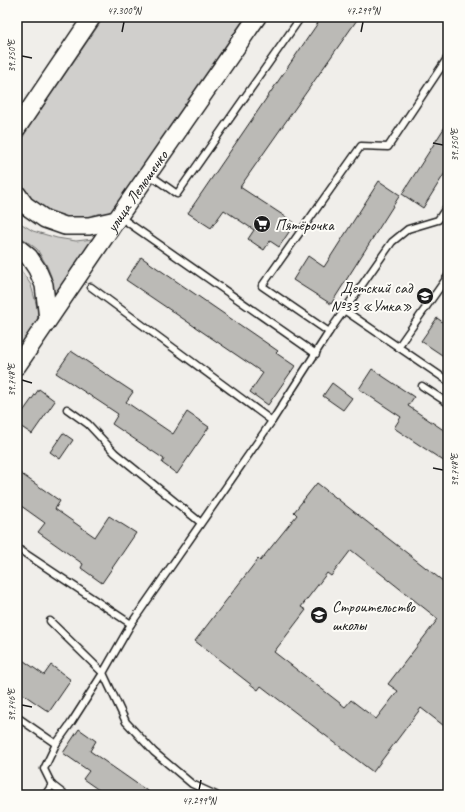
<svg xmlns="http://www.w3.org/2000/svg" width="465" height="812" font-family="Caveat,sans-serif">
<rect width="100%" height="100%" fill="#f0eeea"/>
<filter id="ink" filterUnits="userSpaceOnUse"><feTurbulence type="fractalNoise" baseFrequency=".025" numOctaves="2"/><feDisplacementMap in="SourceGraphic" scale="8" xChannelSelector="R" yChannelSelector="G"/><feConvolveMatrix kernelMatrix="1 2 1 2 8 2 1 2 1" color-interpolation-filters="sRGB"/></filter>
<g filter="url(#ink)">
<!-- green -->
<g fill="#d0cfcc" stroke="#767674">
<path d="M104,17H249L119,206L102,217L86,222L50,216L26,195L19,180L17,167L18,150L25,133Z"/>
<path d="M17,221L33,231L57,238L76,241L101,238L53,304L51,276L47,266L37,249L17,234Z"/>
<path d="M17,267L20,269L31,285L38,311L37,323L17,351Z"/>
</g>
<!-- building -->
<g fill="#bbbab6" stroke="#1c1c1c" fill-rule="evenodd">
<path d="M322,17H359L240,187L295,223L279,247L270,241L264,250L248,239L254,230L224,210L211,228L188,213Z"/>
<path d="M448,122V168L423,208L402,194Z"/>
<path d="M379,181L400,195L331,304L293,280L308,256L324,267Z"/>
<path d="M141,257L278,351L276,353L295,366L268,405L250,392L263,373L126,280Z"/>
<path d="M437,318L448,326V359L421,341Z"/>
<path d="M71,351L133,392L126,402L173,434L187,412L209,427L177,474L162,463L164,459L112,424L118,414L56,373Z"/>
<path d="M372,369L414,397L408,406L448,433V464L394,428L401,417L359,389Z"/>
<path d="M332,383L352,398L343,410L323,396Z"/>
<path d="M39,389L55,401L32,434L17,424V420Z"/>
<path d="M63,433L73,440L60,459L50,452Z"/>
<path d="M17,471L60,501L55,509L95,537L109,516L136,533L102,583L81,568L83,564L38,532L45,523L17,503Z"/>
<path d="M317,483L448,585V729L421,708L373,772L261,686L258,690L195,641L258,559L260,561L297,515L294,512ZM351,550L438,619L388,684L398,691L376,719L351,700L345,707L274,652L306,610L301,607L327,573L331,576Z"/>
<path d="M17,656L44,675L51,665L71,680L49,712L17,690Z"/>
<path d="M79,729L96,741L90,751L153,795H106L83,779L89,771L63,753Z"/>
</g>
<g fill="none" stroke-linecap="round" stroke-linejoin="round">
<!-- lane casing -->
<g stroke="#1c1c1c" stroke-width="9">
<g id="lane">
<path d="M444,17L448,19"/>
<path d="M150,175L177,194L301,17"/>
<path d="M120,217L316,354"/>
<path d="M91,287L272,421"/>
<path d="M344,310L448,381"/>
<path d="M329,332L262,286L361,146L388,147L448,57"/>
<path d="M398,347L448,276"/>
<path d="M422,386L448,403"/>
<path d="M67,409L88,424L115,453L200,522"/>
<path d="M17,548L131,624"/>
<path d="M50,621L103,673L126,722L154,752L192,784L216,795"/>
<path d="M17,717L56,744"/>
<path d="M45,795L52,785"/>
<path d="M65,795L52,785L44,769L56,744L71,723L103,673L131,624L272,421L329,332L392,242L408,229L438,220L448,205"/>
</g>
</g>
<!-- secondary casing -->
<g stroke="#1c1c1c" stroke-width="20">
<g id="secondary">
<path d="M17,128L92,17"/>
<path d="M17,194L25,205L45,219L65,226H89L116,220"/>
<path d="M17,247L29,257L37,269L44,285L48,319"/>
<path id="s1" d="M17,366L119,216L257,17"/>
</g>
</g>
<!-- lane -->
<use href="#lane" stroke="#fdfcf7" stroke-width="6"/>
<!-- secondary -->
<use href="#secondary" stroke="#fdfcf7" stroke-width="17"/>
</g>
</g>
<!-- ticks -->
<path fill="none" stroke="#1c1c1c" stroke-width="1.5" d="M122,32L124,22M361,32L363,22M22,56L32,58M433,143L443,145M22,380L32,383M433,468L443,470M22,705L32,707M199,790L201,780"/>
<!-- icons -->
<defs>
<g id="supermarket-disc" transform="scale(0.9)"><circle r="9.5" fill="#1c1c1c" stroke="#fdfcf7"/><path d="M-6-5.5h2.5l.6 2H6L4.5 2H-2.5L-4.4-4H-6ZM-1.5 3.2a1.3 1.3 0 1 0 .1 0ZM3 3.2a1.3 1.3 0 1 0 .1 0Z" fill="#fff"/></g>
<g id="school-disc" transform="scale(0.9)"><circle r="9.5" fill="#1c1c1c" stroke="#fdfcf7"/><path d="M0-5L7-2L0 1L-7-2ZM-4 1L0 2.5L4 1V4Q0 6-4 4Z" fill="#fff"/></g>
</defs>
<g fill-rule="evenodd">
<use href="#supermarket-disc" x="262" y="224"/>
<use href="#school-disc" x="425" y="296"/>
<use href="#school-disc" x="319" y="615"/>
</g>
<g text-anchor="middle" stroke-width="4" stroke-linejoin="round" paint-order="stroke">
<!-- street labels -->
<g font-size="16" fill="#1c1c1c" stroke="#fdfcf7">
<text dy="6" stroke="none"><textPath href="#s1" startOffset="212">улица Лелюшенко</textPath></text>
</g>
<!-- poi labels -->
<g font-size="16" fill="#1c1c1c" stroke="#fdfcf7" text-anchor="start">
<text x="275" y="230">Пятёрочка</text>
<text x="412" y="293" text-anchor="end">Детский сад<tspan x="412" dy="18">№33 «Умка»</tspan></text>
<text x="332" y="612">Строительство<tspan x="332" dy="18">школы</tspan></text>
</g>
</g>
<!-- margin -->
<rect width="465" height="812" fill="none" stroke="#fdfcf7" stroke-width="44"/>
<rect x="22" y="22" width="421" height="768" fill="none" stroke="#1c1c1c" stroke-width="1.5"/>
<g font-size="10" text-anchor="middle" fill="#1c1c1c">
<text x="124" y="14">47.300°N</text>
<text x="363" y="14">47.299°N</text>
<text transform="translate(11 56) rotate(-90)" y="4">39.750°E</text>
<text transform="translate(454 145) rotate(-90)" y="4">39.750°E</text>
<text transform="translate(11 380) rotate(-90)" y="4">39.748°E</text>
<text transform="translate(454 470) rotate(-90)" y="4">39.748°E</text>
<text transform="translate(11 705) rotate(-90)" y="4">39.746°E</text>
<text x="199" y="804">47.299°N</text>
</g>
</svg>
